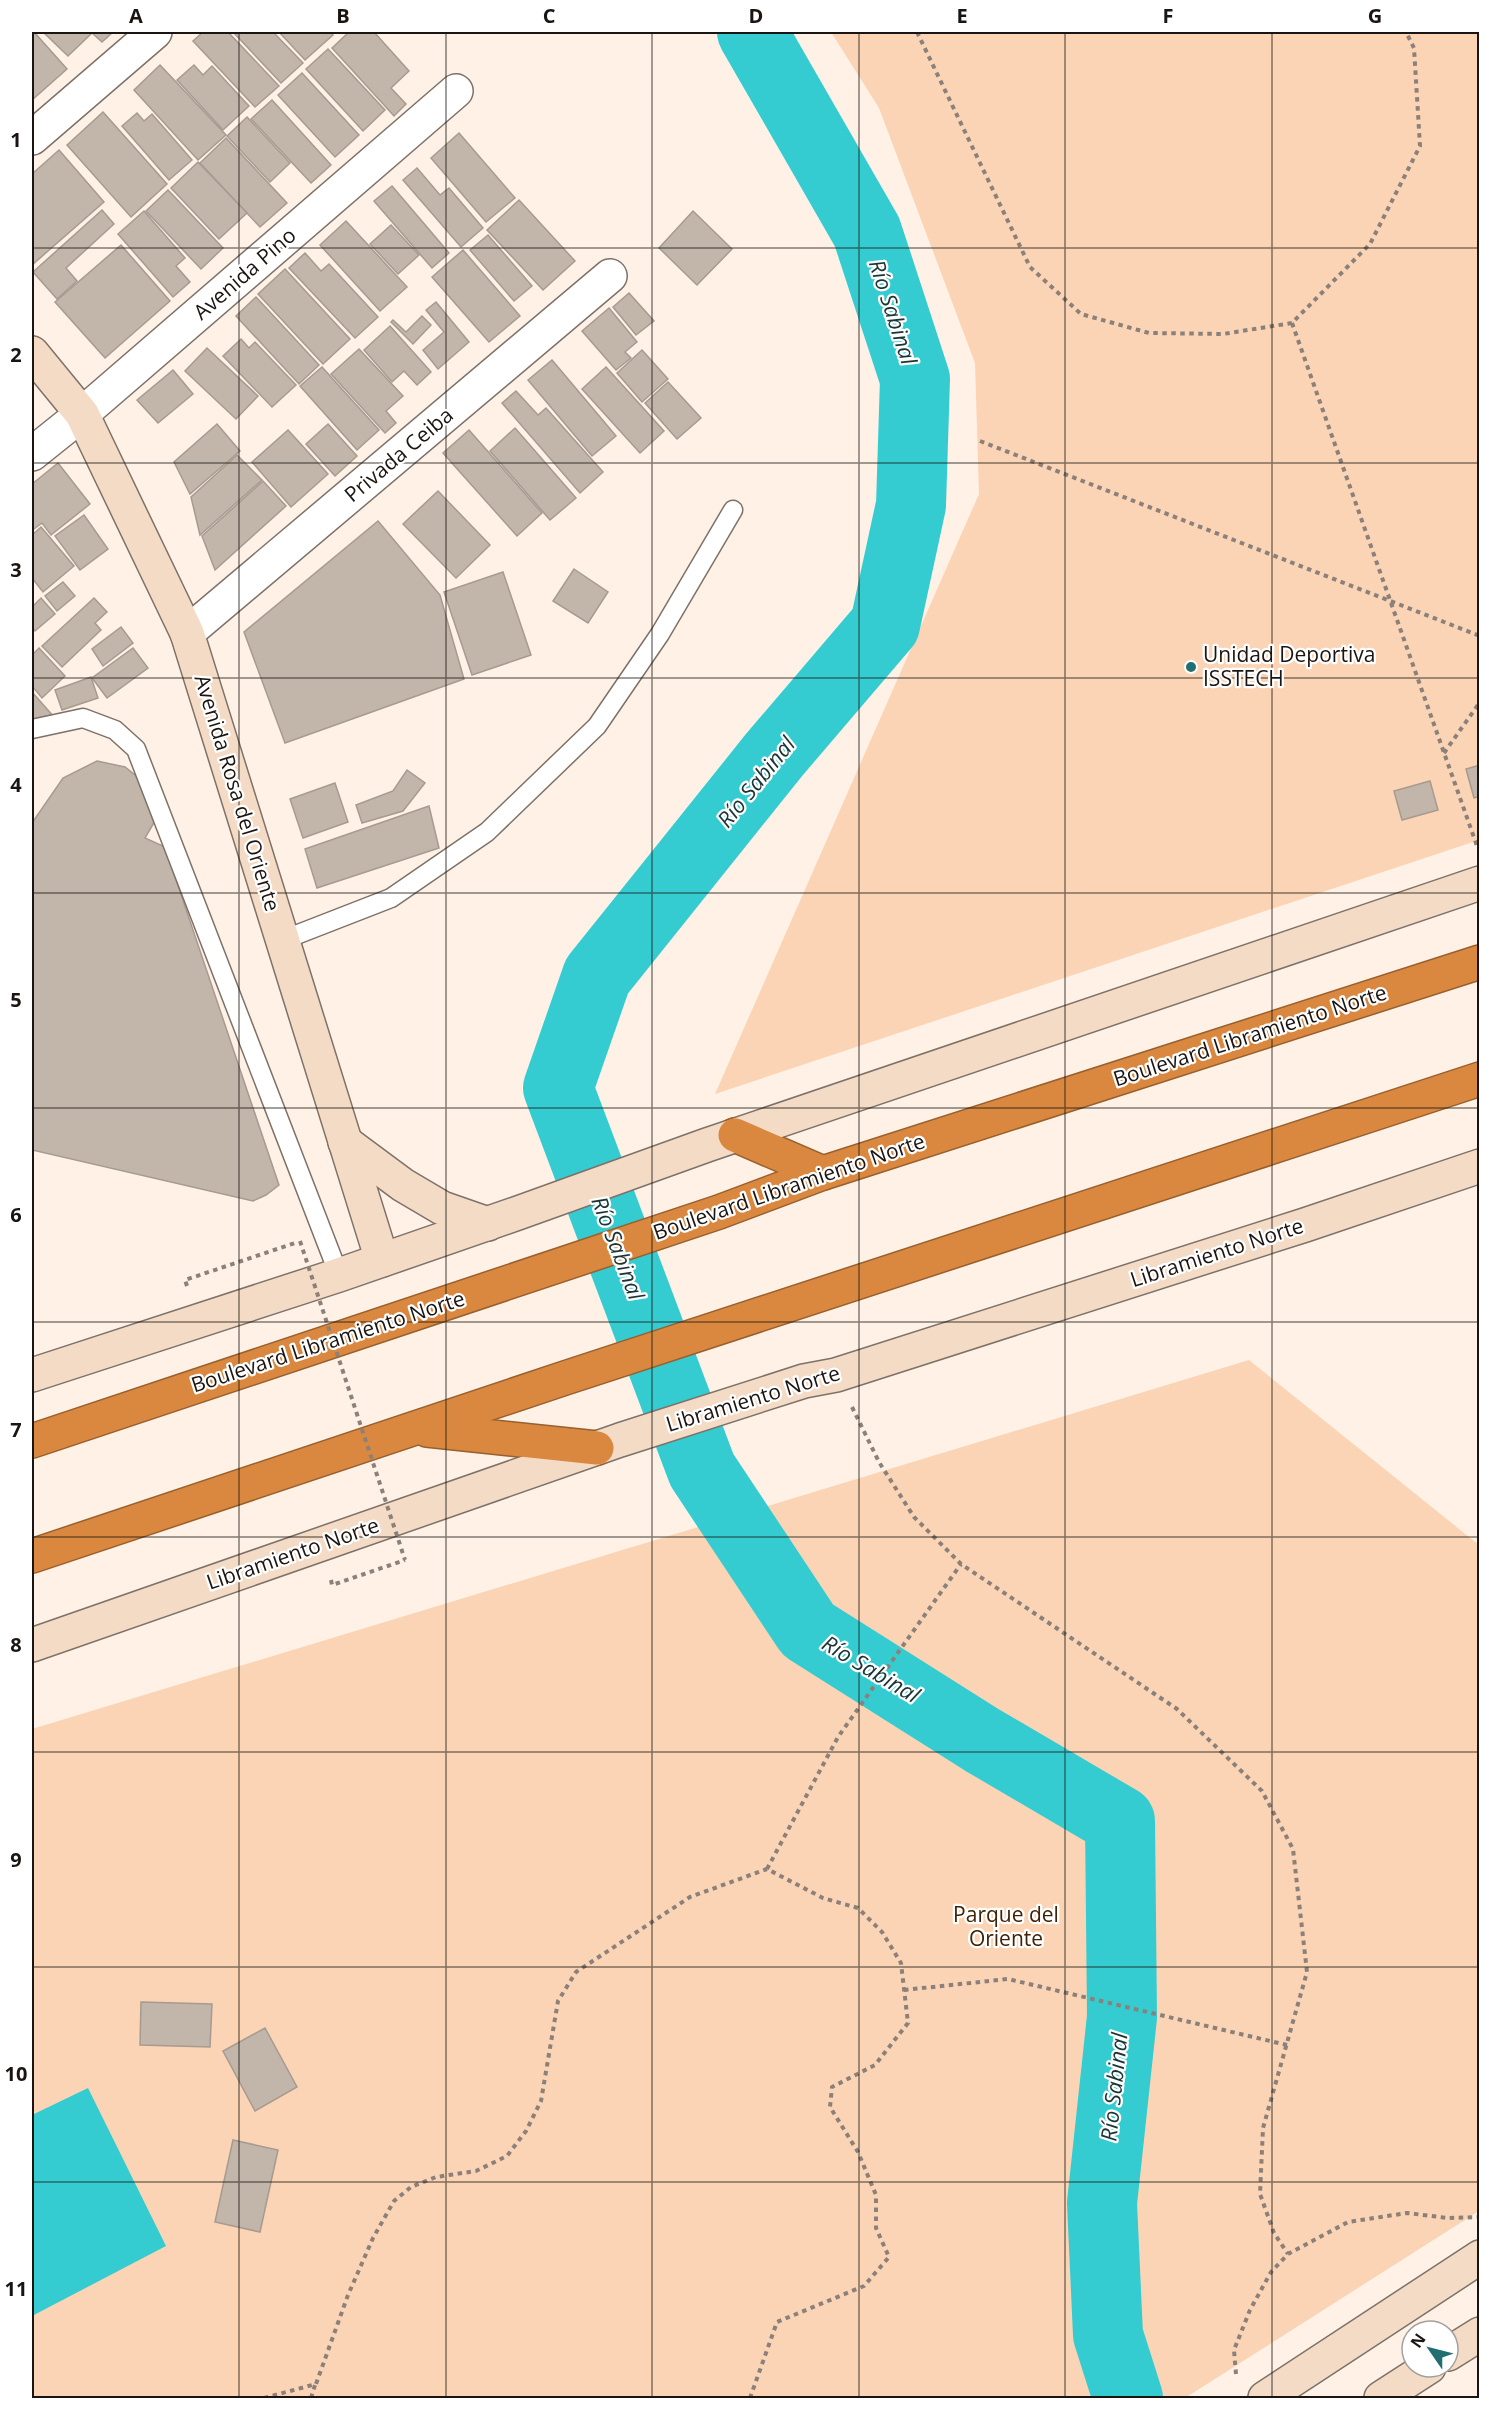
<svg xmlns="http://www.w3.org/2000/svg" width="1511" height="2430" font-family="'Open Sans',sans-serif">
<rect width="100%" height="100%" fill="#fff1e6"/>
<!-- green -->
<g fill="#fbd4b5">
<path d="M831,32H1479V840L715,1094L979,494L975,363L879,108Z"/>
<path d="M1249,1360L1479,1545V2211L1185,2398H32V1729Z"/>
</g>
<!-- water -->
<path fill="#35ccd1" d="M88,2088L166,2246L32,2316V2115Z"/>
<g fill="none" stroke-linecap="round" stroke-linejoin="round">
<!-- river -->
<path stroke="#35ccd1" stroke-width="70" d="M752,32L867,232L915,379L911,505L885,625L774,755L597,976L558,1088L702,1470L808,1630L982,1740L1120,1821L1122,2017L1102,2203L1108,2335L1128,2398"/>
</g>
<!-- building -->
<g fill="#c2b5aa" stroke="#a79a90" stroke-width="1.5">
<path d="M32,32H34L67,69L32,100Z"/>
<path d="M43,32H89L91,34L68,56Z"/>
<path d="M91,32H113L102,42Z"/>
<path d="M203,32H228L279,86L255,107L193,41Z"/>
<path d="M233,32H273L303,63L281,83Z"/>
<path d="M279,32H330L333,35L305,60Z"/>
<path d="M349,32H374L409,71L391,88L406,104L394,116L332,48Z"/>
<path d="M328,49L385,110L363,131L306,69Z"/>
<path d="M160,65L226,135L198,160L134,90Z"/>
<path d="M194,65L203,75L212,66L249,106L223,130L177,80Z"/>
<path d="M302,73L359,135L335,157L278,95Z"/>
<path d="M272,100L331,165L311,183L251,119Z"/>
<path d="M103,112L167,184L131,217L67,145Z"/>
<path d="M137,113L144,121L152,114L192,160L169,180L122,126Z"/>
<path d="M247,117L290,163L270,182L227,136Z"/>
<path d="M459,133L515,198L486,222L431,158Z"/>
<path d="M226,138L287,203L260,227L200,163Z"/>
<path d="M59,150L104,202L32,265V174Z"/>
<path d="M198,162L247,213L219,239L171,188Z"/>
<path d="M417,168L440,195L449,188L483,228L461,247L403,180Z"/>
<path d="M392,186L449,253L432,268L374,201Z"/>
<path d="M168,190L223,248L201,269L146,211Z"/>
<path d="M519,200L575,261L543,290L487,230Z"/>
<path d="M102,210L114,224L66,268L77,281L57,299L33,272Z"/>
<path d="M144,211L185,258L176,266L190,282L173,297L118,234Z"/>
<path d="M693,211L732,249L697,285L659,248Z"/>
<path d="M346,221L407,287L380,311L320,245Z"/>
<path d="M391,225L419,255L398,274L370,244Z"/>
<path d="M488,235L532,286L514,301L470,250Z"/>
<path d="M121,245L170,301L105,358L55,302Z"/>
<path d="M463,250L520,316L489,342L432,277Z"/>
<path d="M305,253L321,271L329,264L378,317L355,338L289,268Z"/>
<path d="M285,269L350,339L323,364L258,294Z"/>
<path d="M629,293L654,321L636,335L613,307Z"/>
<path d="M256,297L319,365L299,384L236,316Z"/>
<path d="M436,302L469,342L438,369L423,350L444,332L426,310Z"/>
<path d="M609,308L637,342L625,352L631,358L616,370L582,331Z"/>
<path d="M422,316L431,325L413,344L391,322L393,320L406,332Z"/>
<path d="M390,326L431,372L417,385L404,371L392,382L364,350Z"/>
<path d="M241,339L249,348L255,342L296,385L272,407L223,356Z"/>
<path d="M207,348L258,396L236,419L185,371Z"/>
<path d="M359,349L403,396L386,411L396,423L385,433L331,374Z"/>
<path d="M642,350L668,379L642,402L617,373Z"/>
<path d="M552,360L616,436L592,456L528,380Z"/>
<path d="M322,367L379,430L357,450L300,386Z"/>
<path d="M606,367L664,431L640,453L582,389Z"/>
<path d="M173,370L193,394L158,423L137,400Z"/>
<path d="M668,382L701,418L677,439L645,403Z"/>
<path d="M516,391L538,415L546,408L603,472L580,493L502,403Z"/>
<path d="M217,424L240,451L190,494L174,462Z"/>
<path d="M328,424L357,456L335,476L306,444Z"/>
<path d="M515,428L576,498L550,520L490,451Z"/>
<path d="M288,430L328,474L291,507L252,462Z"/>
<path d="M469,430L542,513L517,536L443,453Z"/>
<path d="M237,455L262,480L200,535L191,497Z"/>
<path d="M58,463L90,504L51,535L42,523L34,529L32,526V484Z"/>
<path d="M263,481L286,506L215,570L202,536Z"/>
<path d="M438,491L490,545L456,578L403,524Z"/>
<path d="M84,515L108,549L80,570L55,536Z"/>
<path d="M378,521L440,595L464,679L285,743L244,632Z"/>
<path d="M41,527L74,566L43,592L32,578V535Z"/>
<path d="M574,569L608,592L588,623L553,601Z"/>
<path d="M503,572L531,655L472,675L444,592Z"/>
<path d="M63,582L75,596L57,611L45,596Z"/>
<path d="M41,598L55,614L35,631L32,627V607Z"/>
<path d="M94,598L107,612L95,623L101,630L62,667L42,646Z"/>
<path d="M121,627L133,643L103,666L92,649Z"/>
<path d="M39,648L65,676L42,698L32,686V655Z"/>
<path d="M133,648L148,668L107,698L92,678Z"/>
<path d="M91,677L98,698L62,710L55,690Z"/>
<path d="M32,692L54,717L32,725Z"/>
<path d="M97,761L125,767L150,787L156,819L145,838L165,847L279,1185L266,1195L253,1201L32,1150V823L63,778Z"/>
<path d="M1480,765V796L1474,798L1466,769Z"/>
<path d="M407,770L425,783L403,811L362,823L356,805L393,791Z"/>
<path d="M1430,781L1438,810L1402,820L1394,791Z"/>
<path d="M335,783L348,822L303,838L290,799Z"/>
<path d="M429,806L439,848L317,888L305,849Z"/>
<path d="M141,2002L212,2004L210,2047L140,2045Z"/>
<path d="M265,2028L297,2087L255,2111L223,2051Z"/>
<path d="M233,2140L278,2150L260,2232L215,2222Z"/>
</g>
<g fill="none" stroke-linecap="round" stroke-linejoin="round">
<!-- lane casing -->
<g stroke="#7d7168" stroke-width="21">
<g id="lane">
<path d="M32,729L83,718L115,730L136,749L339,1275"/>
<path d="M283,940L391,898L487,832L597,726L660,634L733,510"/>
</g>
</g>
<!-- street casing -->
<g stroke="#7d7168" stroke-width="36">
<g id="street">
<path d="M32,138L155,32"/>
<path d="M32,454L82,414L456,91"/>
<path d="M187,633L610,276"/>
</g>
</g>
<!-- secondary casing -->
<g stroke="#7d7168" stroke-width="36">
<g id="secondary">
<path d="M32,353L82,414L187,633L382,1260"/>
<path d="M345,1142L403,1185L442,1208L488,1224"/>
<path d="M32,1375L339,1275L518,1213L707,1145L1480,883"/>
<path d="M32,1645L620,1440L804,1381L836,1375L1305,1225L1480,1166"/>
<path d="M1448,2354L1480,2334"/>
<path d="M1265,2398L1480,2257"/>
<path d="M1381,2398L1429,2367"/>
</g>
</g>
<!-- highway casing -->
<g stroke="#97602f" stroke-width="36">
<g id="highway">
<path d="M735,1135L823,1173"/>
<path d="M427,1430L597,1448"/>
<path d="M32,1441L719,1212L823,1173L1480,962"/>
<path d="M32,1556L565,1378L1480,1079"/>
</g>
</g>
<!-- path -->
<g stroke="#8b817a" stroke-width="4" stroke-dasharray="4.5 4.5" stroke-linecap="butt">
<path d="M917,32L1030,267L1081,314L1149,333L1223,334L1292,323L1370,244L1420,146L1414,48L1406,32"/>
<path d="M1292,323L1477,846"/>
<path d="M980,441L1480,636"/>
<path d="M1444,753L1480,702"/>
<path d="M187,1286L185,1280L295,1243"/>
<path d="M852,1407L879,1462L914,1517L961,1564L1177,1709L1262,1791L1293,1849L1307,1972L1263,2128L1260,2194L1274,2233L1288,2254"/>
<path d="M331,1580L332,1585L405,1560"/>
<path d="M767,1869L838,1737L961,1564"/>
<path d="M904,1990L1008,1979L1287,2045"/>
<path d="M1236,2374L1234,2350L1250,2310L1271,2272L1288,2254L1348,2222L1407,2213L1448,2218L1480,2217"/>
<path d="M264,2398L316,2384L348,2295L373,2238L394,2201L411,2187L436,2177L476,2171L507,2156L526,2131L541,2101L558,2001L576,1972L690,1897L767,1869L823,1898L858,1908L882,1932L901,1963L908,2023L875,2065L832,2087L830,2107L858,2152L876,2195V2228L889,2257L864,2286L777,2322L750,2398"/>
<path d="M311,2398L315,2385"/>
</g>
<!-- lane -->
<use href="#lane" stroke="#fff" stroke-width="18"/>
<!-- street -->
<use href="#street" stroke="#fff" stroke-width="33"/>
<!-- secondary -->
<use href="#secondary" stroke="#f4dbc5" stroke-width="33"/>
<!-- highway -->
<use href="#highway" stroke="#da883f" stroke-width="33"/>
<!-- path-bridge -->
<path stroke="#8b817a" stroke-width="4" stroke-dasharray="4.5 4.5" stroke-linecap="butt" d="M300,1241L405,1560"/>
</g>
<!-- grid -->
<path fill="none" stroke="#1a1512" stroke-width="1.5" stroke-opacity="0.55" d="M239,32V2398M446,32V2398M652,32V2398M859,32V2398M1065,32V2398M1272,32V2398M32,248H1480M32,463H1480M32,678H1480M32,893H1480M32,1108H1480M32,1322H1480M32,1537H1480M32,1752H1480M32,1967H1480M32,2182H1480"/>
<!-- markers -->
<circle fill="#236e71" stroke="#fff" stroke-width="2" cx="1191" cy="667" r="6"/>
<g text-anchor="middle" stroke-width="4.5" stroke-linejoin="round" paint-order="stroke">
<!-- street labels -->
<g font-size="21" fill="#1a1512" stroke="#fff">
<text transform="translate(245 274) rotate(-41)" y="7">Avenida Pino</text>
<text transform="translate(399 455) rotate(-40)" y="7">Privada Ceiba</text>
<text transform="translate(237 793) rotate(73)" y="7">Avenida Rosa del Oriente</text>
<text transform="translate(1250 1036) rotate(-18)" y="7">Boulevard Libramiento Norte</text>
<text transform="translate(789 1187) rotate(-19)" y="7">Boulevard Libramiento Norte</text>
<text transform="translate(1217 1253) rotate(-18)" y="7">Libramiento Norte</text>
<text transform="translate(328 1342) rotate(-18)" y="7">Boulevard Libramiento Norte</text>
<text transform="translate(753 1399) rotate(-17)" y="7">Libramiento Norte</text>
<text transform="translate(293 1554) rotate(-19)" y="7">Libramiento Norte</text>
</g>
<!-- poi labels -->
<g font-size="21" fill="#1a1512" stroke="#fff" text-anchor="start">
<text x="1203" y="662">Unidad Deportiva<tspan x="1203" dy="24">ISSTECH</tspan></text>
</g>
<!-- park labels -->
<g font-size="21" fill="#402206" stroke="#fff">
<text x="1006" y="1922">Parque del<tspan x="1006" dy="24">Oriente</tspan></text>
</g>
<!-- water labels -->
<g font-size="22" font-style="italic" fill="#1c3435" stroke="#fff">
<text transform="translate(893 312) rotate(72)" y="8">Río Sabinal</text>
<text transform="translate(756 782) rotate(-51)" y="8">Río Sabinal</text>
<text transform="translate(618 1248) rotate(69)" y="8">Río Sabinal</text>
<text transform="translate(871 1669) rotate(31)" y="8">Río Sabinal</text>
<text transform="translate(1114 2087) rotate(-84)" y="8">Río Sabinal</text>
</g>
</g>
<!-- border -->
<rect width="1511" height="2430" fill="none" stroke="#ffffff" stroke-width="66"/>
<!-- north arrow -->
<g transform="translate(1430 2349) rotate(305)"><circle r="28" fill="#ffffff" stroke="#a3a1a0" stroke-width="1.5"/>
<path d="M0-4.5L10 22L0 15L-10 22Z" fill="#236e71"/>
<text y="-9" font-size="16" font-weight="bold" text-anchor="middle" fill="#1a1512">N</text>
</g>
<rect x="33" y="33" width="1445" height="2364" fill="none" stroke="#1a1512" stroke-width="2"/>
<g font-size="20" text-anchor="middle" font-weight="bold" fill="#1a1512">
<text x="136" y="23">A</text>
<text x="343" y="23">B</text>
<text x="549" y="23">C</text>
<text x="756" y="23">D</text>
<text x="962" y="23">E</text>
<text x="1168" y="23">F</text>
<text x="1375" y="23">G</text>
<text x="16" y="147">1</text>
<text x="16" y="362">2</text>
<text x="16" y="577">3</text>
<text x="16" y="792">4</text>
<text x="16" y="1007">5</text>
<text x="16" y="1222">6</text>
<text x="16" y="1437">7</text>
<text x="16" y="1652">8</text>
<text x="16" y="1867">9</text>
<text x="16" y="2081">10</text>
<text x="16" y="2296">11</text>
</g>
</svg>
